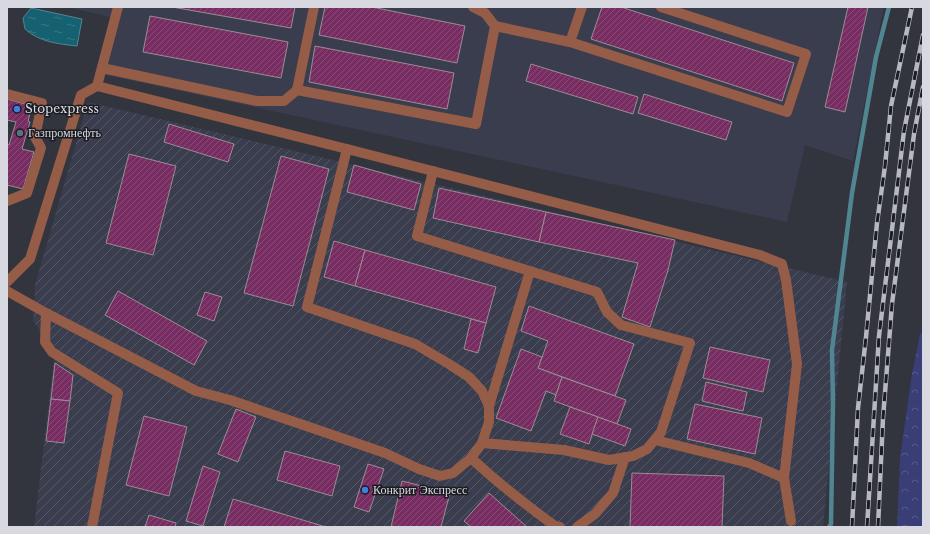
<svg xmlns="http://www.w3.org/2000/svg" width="930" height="534" font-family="'Libre Baskerville',serif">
<defs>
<pattern id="industrial-furrows" width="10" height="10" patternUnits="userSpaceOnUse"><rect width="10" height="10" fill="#3a3d4d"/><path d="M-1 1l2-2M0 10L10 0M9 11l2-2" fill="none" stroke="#565866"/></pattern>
<pattern id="forest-crowns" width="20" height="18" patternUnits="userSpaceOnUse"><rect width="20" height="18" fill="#393e77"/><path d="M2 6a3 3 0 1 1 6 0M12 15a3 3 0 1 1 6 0" fill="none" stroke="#55598a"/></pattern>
<pattern id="water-ripples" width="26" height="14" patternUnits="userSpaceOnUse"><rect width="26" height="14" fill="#166171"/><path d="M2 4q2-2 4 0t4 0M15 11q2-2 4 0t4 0" fill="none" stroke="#377785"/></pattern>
<pattern id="building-hatch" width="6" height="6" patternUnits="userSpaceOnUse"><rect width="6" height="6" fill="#772d61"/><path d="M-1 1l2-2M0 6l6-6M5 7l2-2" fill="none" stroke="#8a4b77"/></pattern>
</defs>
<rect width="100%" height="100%" fill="#32343e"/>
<!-- built -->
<path fill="#3a3d4d" d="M67,7H884L853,161L805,145L787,222L101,74L118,19Z"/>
<!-- industrial -->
<path fill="url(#industrial-furrows)" d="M88,102L847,282L823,527H34L55,352L33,321L35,285Z"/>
<!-- forest -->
<path fill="url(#forest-crowns)" d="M923,333V527H897L900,458L912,374L920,334Z"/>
<!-- water -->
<path fill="url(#water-ripples)" stroke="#508592" d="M31,8L82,19L77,46C59,44 39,42 25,29L23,18Z"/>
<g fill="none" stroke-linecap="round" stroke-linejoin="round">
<!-- stream -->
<path stroke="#508592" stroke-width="4.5" d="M829,527L831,524L833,403L832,350L852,193L876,57L889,7"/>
</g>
<!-- building -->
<g fill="url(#building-hatch)" stroke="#998d94">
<path d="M172,7H295L291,28Z"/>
<path d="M325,7H372L465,26L457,63L319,35Z"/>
<path d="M602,7H621L794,63L782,101L591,39Z"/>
<path d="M848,7H868L845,112L825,107Z"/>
<path d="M150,16L288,42L281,78L143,52Z"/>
<path d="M315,46L454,73L447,109L309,82Z"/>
<path d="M531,64L638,97L633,114L526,81Z"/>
<path d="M644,94L732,122L726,140L638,113Z"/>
<path d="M7,99L32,106L28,121L30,122L22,149L34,152L23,189L7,185V144L9,145L16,122L7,120Z"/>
<path d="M169,124L234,144L228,162L164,142Z"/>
<path d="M129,154L176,166L153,255L106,243Z"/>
<path d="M281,156L329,169L293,306L244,293Z"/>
<path d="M354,165L421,184L414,210L347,192Z"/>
<path d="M439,188L546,212L539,242L433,218Z"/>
<path d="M546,212L675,240L668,270L650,327L622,317L638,263L539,242Z"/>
<path d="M334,241L365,250L355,286L324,277Z"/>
<path d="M365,250L496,287L486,323L355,286Z"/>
<path d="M118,291L207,341L194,365L105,315Z"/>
<path d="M205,292L222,297L214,321L197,315Z"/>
<path d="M529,306L634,344L615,396L538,368L548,341L521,331Z"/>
<path d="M471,319L486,323L478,353L464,349Z"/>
<path d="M710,347L770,360L763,392L703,378Z"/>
<path d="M521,349L542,357L538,368L562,377L556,395L546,391L531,431L496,418Z"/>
<path d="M55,363L73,375L70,401L51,399Z"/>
<path d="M562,377L626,400L617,424L554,401Z"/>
<path d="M706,382L747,392L743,411L702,401Z"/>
<path d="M51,399L70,401L64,443L46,441Z"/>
<path d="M695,404L762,418L755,454L687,439Z"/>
<path d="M570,407L598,417L589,444L560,434Z"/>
<path d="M236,409L256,417L238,462L218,454Z"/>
<path d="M144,416L187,427L169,496L126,485Z"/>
<path d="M598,417L631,429L625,446L592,434Z"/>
<path d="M285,451L340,466L332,496L277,480Z"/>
<path d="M368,464L384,469L369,512L354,507Z"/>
<path d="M203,466L220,472L203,526L186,521Z"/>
<path d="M632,473L724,476L722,527H630Z"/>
<path d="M402,481L450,493L441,527H391Z"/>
<path d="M489,493L527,527H471L464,521Z"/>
<path d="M233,499L326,527H224Z"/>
<path d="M149,515L176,523L175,527H145Z"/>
</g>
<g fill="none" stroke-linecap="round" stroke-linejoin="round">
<!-- minor -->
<g stroke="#955c47" stroke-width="10">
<path d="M582,7L570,42L787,112L806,54L661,7"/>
<path d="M495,26L570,42"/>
<path d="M102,68L257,101H284L297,90L314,7"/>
<path d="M97,86L118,7"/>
<path d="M297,90L476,124L495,26L485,13L473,7"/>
<path d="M7,94L42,103L35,137L41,148L27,193L7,201"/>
<path d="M433,171L417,236L597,292L607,312L621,325L690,343L661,432L647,449L633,456L609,460L564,450L482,443"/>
<path d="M7,282L30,259L81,95L97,86L347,149L760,255L782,264L786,280L797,364L784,478L791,521"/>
<path d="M7,291L46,313L196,391L230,400L321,431L385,453L419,469L440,476L453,473L471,458L482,443L489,422V406L482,391L469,377L449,364L415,344L307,307L347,149"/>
<path d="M46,313L45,342L52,352L118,393L92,527"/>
<path d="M489,406L530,271"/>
<path d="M655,440L749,463L784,478"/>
<path d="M471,458C498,483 526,505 555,526L560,527"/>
<path d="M577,527L595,514L613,493L625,457"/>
</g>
<!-- rail casing -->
<g stroke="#b8b9c0" stroke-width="4.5">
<g id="rail">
<path d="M852,527L858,408L866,337L877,223L885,166L891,106L912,7"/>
<path d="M867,527L879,336L904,131L923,35"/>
<path d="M878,527L883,418L892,304L914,134L923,87"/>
</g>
</g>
<!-- rail -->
<use href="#rail" stroke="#1b1c21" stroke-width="3" stroke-dasharray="9" stroke-linecap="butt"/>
</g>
<!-- markers -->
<g fill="#3f7fe0" stroke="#1b1c21" stroke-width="1.5">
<circle cx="17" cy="109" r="4"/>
<circle cx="365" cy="490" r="4"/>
</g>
<circle fill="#5c6f8a" stroke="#1b1c21" stroke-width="1.5" cx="20" cy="133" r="4"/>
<g text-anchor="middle" stroke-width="3" stroke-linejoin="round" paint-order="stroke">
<!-- poi labels -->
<g font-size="12" fill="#d8d9e0" stroke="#1b1c21" text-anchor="start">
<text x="25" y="113">Stopexpress</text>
<text x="28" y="137">Газпромнефть</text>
<text x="373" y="494">Конкрит Экспресс</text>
</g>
</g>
<!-- border -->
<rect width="930" height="534" fill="none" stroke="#d8d9e0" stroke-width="16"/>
</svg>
